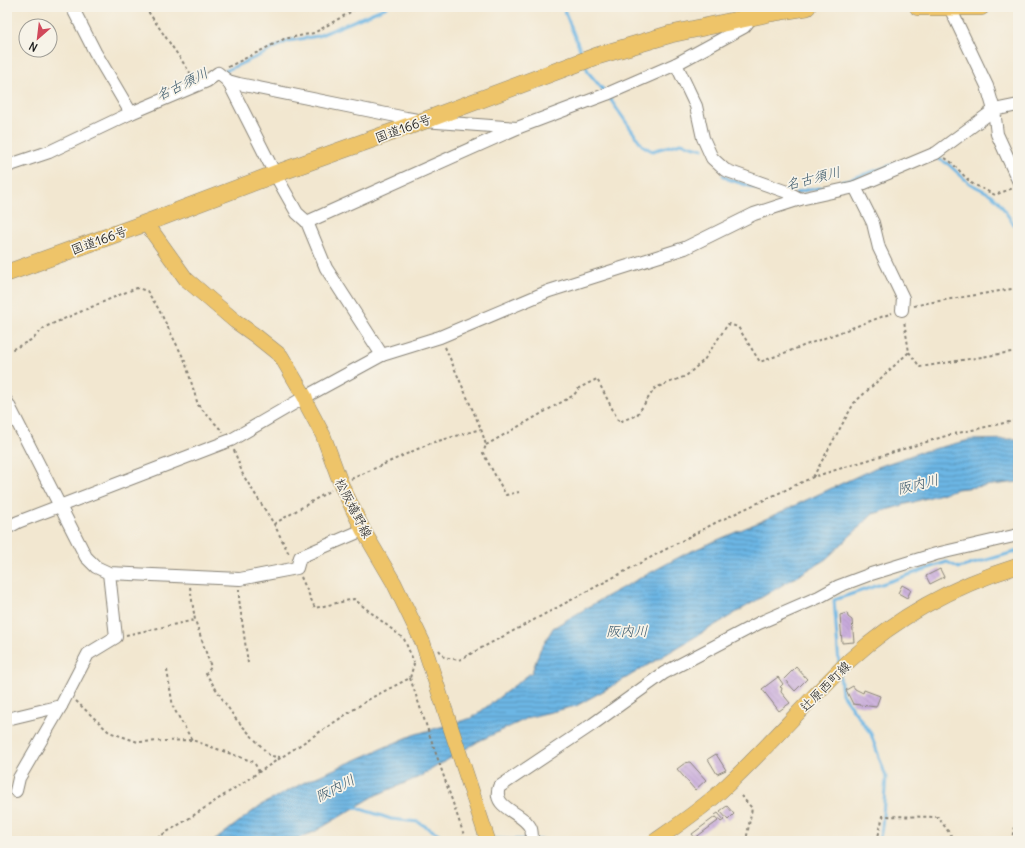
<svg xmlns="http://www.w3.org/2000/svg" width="1025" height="848" font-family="Delius,'Klee One',sans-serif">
<defs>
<pattern id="water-rules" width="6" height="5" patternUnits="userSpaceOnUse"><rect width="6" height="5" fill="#6cb6e4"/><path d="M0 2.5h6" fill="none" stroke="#5893b8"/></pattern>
<pattern id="building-back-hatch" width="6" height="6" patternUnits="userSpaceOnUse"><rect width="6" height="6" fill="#c8aadc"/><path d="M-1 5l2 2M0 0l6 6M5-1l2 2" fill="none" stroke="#ab92bc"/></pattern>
</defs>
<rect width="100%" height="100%" fill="#f7f3e8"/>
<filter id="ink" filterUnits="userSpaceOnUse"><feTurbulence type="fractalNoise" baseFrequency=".025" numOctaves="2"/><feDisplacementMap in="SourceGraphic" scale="8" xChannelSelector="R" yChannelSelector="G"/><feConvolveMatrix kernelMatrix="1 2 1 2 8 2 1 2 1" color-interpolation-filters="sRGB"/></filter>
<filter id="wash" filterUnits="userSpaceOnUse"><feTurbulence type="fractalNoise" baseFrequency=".012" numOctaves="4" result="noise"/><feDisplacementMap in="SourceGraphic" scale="16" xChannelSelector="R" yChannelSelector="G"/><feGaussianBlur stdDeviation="0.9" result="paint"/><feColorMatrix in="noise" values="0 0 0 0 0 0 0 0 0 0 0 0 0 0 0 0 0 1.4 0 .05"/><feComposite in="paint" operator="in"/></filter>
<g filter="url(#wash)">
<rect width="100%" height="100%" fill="#f2e7d0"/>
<!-- water -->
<path fill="url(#water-rules)" stroke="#446980" d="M1018,439V482L957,489L873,514L826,559L621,681L576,706L530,717L479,741L417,778L376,795L314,832L292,841H214L261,805L307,781L413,735L472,718L532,672L540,650L553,628L607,596L685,554L757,523L875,468L921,452L970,440Z"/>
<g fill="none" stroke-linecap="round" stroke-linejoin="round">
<!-- stream -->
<g stroke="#6cb6e4" stroke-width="3">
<path d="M563,7L583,57"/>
<path d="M586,66L588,72L605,92"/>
<path d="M223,73L225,71L263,54L288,41L318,36L387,7"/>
<path d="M608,96L642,145L652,151L681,143L703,149"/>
<path d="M935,157L948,164L969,183L992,195L999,202L1016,228L1018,229"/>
<path d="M723,175L728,179L783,197L787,196"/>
<path d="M796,193L806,190L827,187L898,163"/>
<path d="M839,664L834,600L947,562L959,568L1018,551"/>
<path d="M840,676L842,694L871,734L886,777L882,827L879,841"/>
<path d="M352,806L391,819L418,822L442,836L482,839"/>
<path d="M492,839L530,840"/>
<path d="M536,840L558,841"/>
</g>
</g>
<g id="blocks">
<!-- building -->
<g fill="url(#building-back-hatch)">
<path d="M940,569L944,577L930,584L926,576Z"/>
<path d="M902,585L911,590L907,598L898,593Z"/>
<path d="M847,613L848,617L852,620L854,642L842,643L840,615Z"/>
<path d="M796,667L807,679L795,691L784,679Z"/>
<path d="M778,677L783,684L780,687L782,688L781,692L790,703L779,711L762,689Z"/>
<path d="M853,686L855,689L863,693L864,690L880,696L876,707L853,704L846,690Z"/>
<path d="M716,754L726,770L717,774L708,759Z"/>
<path d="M690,762L706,780L695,790L677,769L685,763Z"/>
<path d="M727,806L734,814L728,820L720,811Z"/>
<path d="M718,813L724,820L721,822L715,815Z"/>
<path d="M715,817L718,821L695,838L692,834Z"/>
</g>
</g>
</g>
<g filter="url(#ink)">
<use href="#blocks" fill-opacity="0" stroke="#878276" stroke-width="1"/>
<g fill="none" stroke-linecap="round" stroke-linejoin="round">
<!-- minor casing -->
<g stroke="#878276" stroke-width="14">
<g id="minor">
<path d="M72,7L95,52L131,113"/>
<path d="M950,8L987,86L994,110L997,134L1018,180"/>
<path d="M676,64L696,106L703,138L712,158L725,170L787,192L800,199"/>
<path d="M228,81L275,174L297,213L307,222L326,268L382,355"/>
<path d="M7,166L49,152L131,113L207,81L218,73L228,81L239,84L406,118L423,121L517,128"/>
<path d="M855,187L873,223L879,248L903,298L902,310"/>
<path d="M307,222L517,128L607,94L676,64L744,27L753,16"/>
<path d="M7,402L86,557L96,567L109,573L240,579L297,568L300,557L363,530"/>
<path d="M7,528L18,522L231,440L305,397L382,355L440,337L549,291L685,248L754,214L800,199L855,187L936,153L994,110L1018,105"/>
<path d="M7,719L61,706L88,654L116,637L109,573"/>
<path d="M16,791L19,778L61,706"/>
<path d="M532,841C532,837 532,832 531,829C524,812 491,809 499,787L593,724L664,673L759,623L819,597L839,586L871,574L936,554L1018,535"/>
</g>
</g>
<!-- major casing -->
<g stroke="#878276" stroke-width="16">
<g id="major">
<path d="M146,223L186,279L235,321L256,336L281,356L305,397L308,407L323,435L341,484L363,530L394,583L423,643L488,841"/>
<path d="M655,841C678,825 702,809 722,790C767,749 806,702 850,660C898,616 956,585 1018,566"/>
</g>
</g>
<!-- highway casing -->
<g stroke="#878276" stroke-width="18">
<g id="highway">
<path d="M918,7H981"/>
<path d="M7,273L146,223L275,174L423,121L597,56L671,34L770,13L807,7"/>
</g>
</g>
<!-- path -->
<g stroke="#878276" stroke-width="2" stroke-dasharray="3 3" stroke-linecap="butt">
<path d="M145,7L193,77"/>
<path d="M228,67L284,39L314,33L359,7"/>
<path d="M945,158L951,162L971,183L995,195L1013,188"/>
<path d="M914,306L927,303L1018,288"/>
<path d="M445,347L481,429L486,445L483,453L506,495L519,492"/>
<path d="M7,352L33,339L45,327L124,293L137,288L147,291L158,308L185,361L198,405L223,432"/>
<path d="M909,352L920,367L1018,351"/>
<path d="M486,445L574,395L579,388L597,379L619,422L637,415L655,388L686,376L704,360L728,324L738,327L760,362L892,313"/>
<path d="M234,450L243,475L274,524L289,554"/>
<path d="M813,477L854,403L909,352L904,321"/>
<path d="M351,479L431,443L481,429"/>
<path d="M274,524L331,490"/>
<path d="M301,577L315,608L354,599L404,639L414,662"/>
<path d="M190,587L195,620L211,667L206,674L235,718L270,756L280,757"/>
<path d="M239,589V599L248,663"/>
<path d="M126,635L195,620"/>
<path d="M439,650L444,657L459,660L715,523L813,477L949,435L1018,420"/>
<path d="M167,670L173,707L192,740"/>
<path d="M410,678L466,841"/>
<path d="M76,701L109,732L138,742L192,740L254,762L259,772"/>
<path d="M741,796L752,808L746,841"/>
<path d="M152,841L185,821L371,698L410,678L415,660"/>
<path d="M877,841L883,816L938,817L955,841"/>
<path d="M1011,841L1018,816"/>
</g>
<!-- minor -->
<use href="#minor" stroke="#fff" stroke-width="12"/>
<!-- major -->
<use href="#major" stroke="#eec469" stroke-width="15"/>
<!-- highway -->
<use href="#highway" stroke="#eec469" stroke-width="17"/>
</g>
</g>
<g text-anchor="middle" stroke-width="3.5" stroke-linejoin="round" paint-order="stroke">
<!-- street labels -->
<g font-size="13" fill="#1c1c1c" stroke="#f7f3e8">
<text transform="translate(403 128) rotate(-20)" y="5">国道166号</text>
<text transform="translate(99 240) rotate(-20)" y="5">国道166号</text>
<text transform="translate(354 508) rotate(63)" y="5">松阪嬉野線</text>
<text transform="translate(825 686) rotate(-45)" y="5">辻原西町線</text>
</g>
<!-- water labels -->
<g font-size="14" font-style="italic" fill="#3c5a6c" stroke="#f7f3e8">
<text transform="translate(182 84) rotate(-26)" y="5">名古須川</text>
<text transform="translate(813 178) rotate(-14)" y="5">名古須川</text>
<text transform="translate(918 484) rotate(-14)" y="5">阪内川</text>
<text x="627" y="636">阪内川</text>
<text transform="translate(335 788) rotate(-27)" y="5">阪内川</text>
</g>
</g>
<!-- margin -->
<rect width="1025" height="848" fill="none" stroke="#f7f3e8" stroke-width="24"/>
<!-- north arrow -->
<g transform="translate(38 38) rotate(208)"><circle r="19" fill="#f7f3e8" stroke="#9f9d96"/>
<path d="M0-3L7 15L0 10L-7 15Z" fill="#d1495b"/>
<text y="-6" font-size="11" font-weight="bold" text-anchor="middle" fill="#1c1c1c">N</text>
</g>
</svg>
